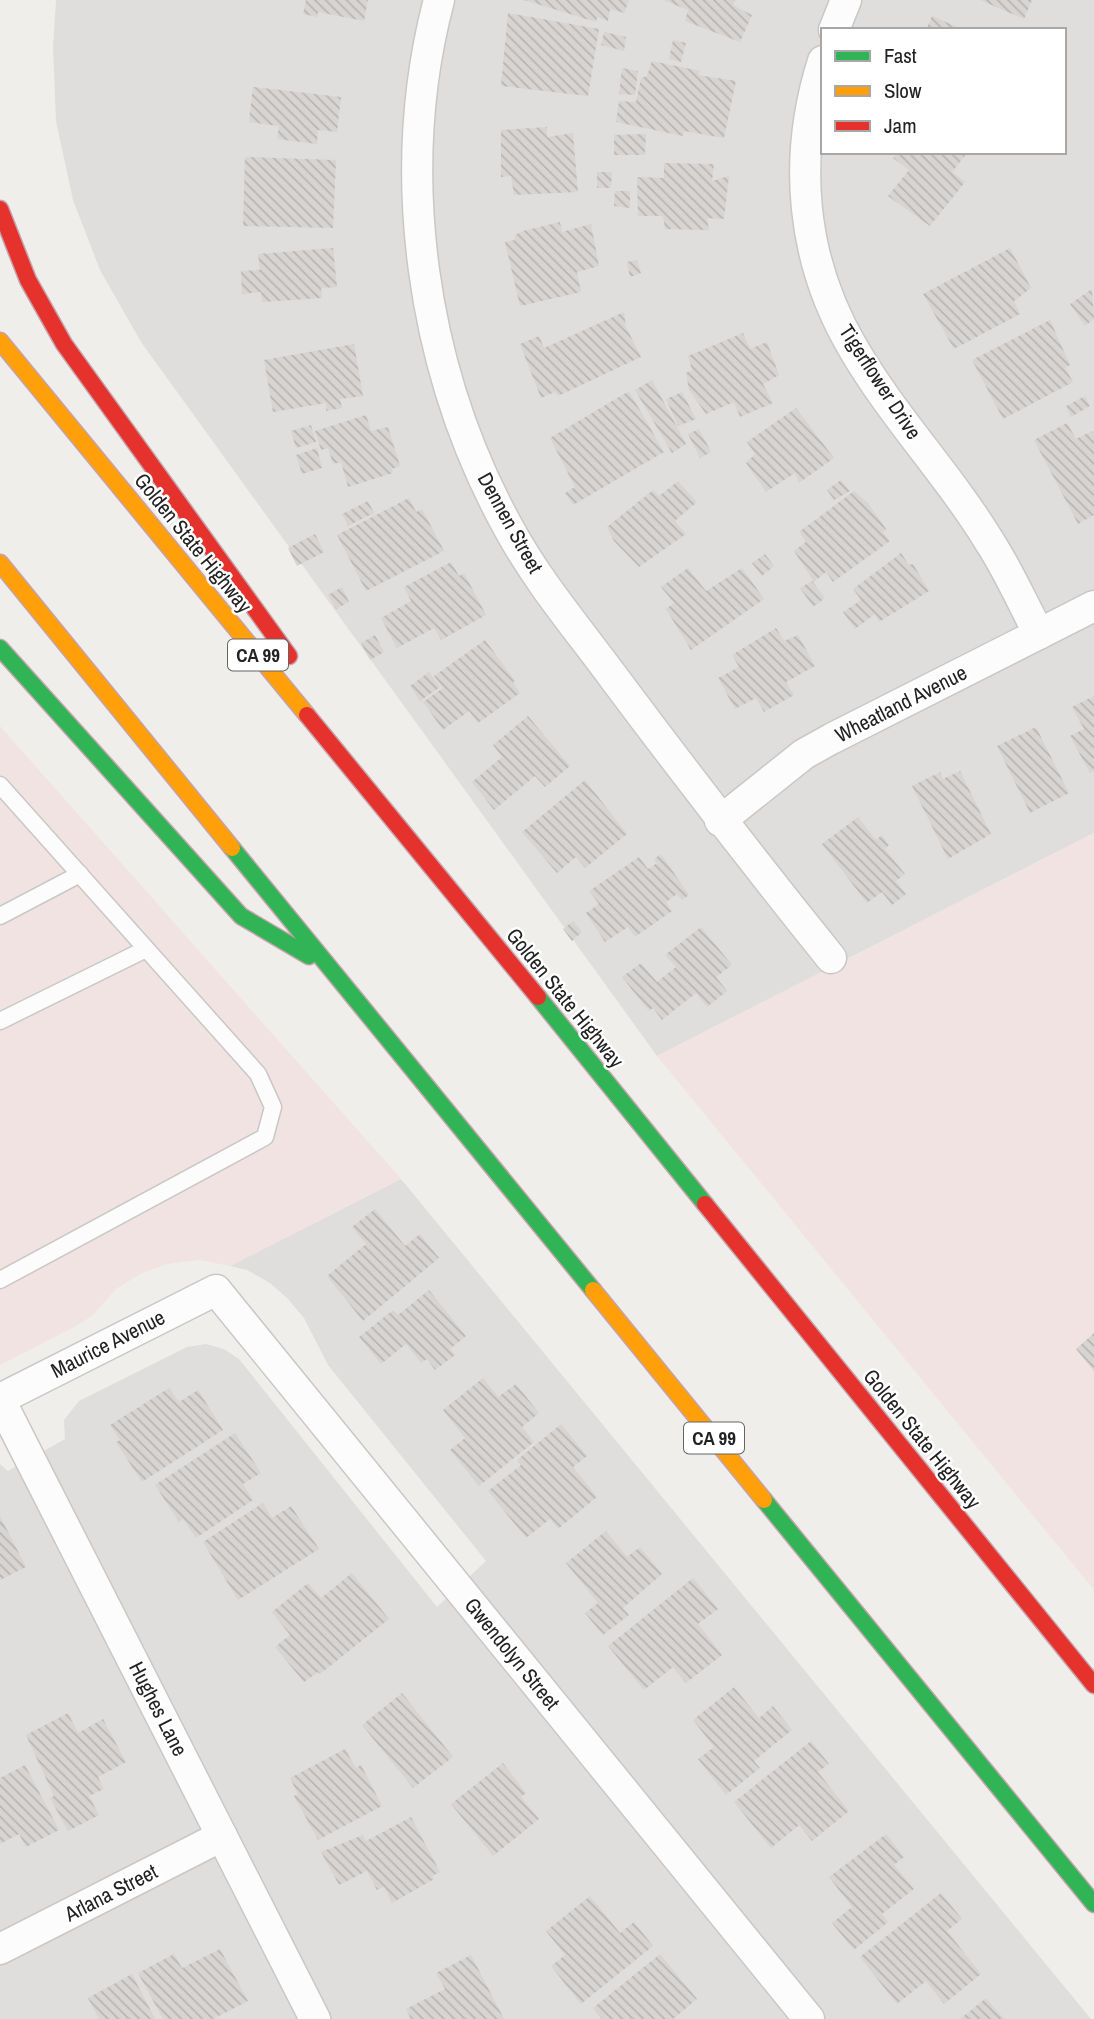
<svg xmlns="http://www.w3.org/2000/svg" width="1094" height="2019" font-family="'Archivo Narrow',sans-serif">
<defs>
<pattern id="building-back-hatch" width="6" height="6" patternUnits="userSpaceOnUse" patternTransform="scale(1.75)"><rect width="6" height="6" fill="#d7d4d2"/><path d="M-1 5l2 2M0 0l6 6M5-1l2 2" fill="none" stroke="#b8b6b4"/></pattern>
</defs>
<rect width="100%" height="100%" fill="#f0eeeb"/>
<!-- residential -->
<g fill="#dfdedc" fill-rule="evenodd">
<path d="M56,0H1094V833L657,1056L141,342L100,270L73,200L56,121L53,47ZM823,30H1064V152H823Z"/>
<path d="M401,1179L1091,2019H0V1464L8,1471L65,1439L64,1420L79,1401L187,1347L206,1344L224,1349L239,1359L437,1607L486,1561L328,1365L304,1318L287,1298L270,1283L247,1270L230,1266Z"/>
</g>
<!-- commercial -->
<g fill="#f1e3e1">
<path d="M0,726L401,1179L230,1266L199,1260L167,1264L142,1273L116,1289L92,1316L76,1326L0,1365Z"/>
<path d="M1094,833V1590L657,1056Z"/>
</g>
<!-- building -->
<g fill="url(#building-back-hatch)">
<path d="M306,0H368L364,21L318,12L317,17L303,14Z"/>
<path d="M524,0H629L624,13L610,9L608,21L597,17L596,22Z"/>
<path d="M663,0H735L733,5L752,15L740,42L685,21L688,10Z"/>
<path d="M980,0H1032L1024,19Z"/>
<path d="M508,13L599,29L588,96L501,86Z"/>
<path d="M932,16L964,30H926Z"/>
<path d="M604,32L626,37L624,51L601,45Z"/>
<path d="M673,40L686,43L681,62L669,59Z"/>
<path d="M652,61L700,71L698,75L736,81L724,138L684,131L683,136L616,122L619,101L636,102L641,78L647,76Z"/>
<path d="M622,68L638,71L635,95L619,94Z"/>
<path d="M253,87L341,97L337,132L318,130L317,144L277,139L279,126L249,122Z"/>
<path d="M547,127V137L573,133L578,192L514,195L511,176L501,177V130Z"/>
<path d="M646,134L645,155H614V135Z"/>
<path d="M898,152H968L952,172L965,182L930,226L888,196L909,170L893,158Z"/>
<path d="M245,157L336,160L333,228L243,226Z"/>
<path d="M664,163L714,164L712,181L729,176L724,219L707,218L709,230L665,229L663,216H638L637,177L664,178Z"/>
<path d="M597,172H612L611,188H597Z"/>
<path d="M615,191H630V208L614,206Z"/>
<path d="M560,222L562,232L591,224L599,266L577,272L581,292L520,306L505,242L515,240V235L523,231Z"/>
<path d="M333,248L337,287L321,288L322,298L262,302L261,292L242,294L241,271L260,270L258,254Z"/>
<path d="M1010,248L1031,288L1014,301L1020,314L954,349L923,294Z"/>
<path d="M637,260L641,273L630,277L627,262Z"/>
<path d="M1092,289L1094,319L1085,326L1070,304Z"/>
<path d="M624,312L626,327L641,357L558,396L555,392L541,398L520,344L539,336L544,348Z"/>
<path d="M1050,320L1070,365L1065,368L1073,382L1003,419L972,360Z"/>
<path d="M743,333L750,349L767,342L779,375L763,384L773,403L740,417L734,402L706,414L689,390L686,373L692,370L688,356Z"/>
<path d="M354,344L363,396L340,399L342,408L326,411V403L273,412L264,360Z"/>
<path d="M652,380L686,444L672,453L635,390Z"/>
<path d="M629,391L664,452L573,505L565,493L575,487L550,438Z"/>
<path d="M682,392L696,419L678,426L666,399Z"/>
<path d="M1085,396L1090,406L1071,417L1066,406Z"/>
<path d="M796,408L834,458L799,483L795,473L766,492L746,463L755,454L747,442Z"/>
<path d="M366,415L371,431L388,427L400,466L392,469L393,473L348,487L341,462L333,464L328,448L321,450L315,431Z"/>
<path d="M1067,423L1076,439L1092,431L1094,434V515L1078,524L1034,440Z"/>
<path d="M311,425L316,442L296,448L291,431Z"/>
<path d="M699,429L711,452L700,458L688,434Z"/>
<path d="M317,448L322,468L302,474L296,455Z"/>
<path d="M841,480L850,491L834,500L827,490Z"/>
<path d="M678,481L697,502L675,521L686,534L639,567L614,541L607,527L653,490L659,496Z"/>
<path d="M854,491L868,503L886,529L883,532L890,541L833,582L826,572L814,582L794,551L806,542L799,532Z"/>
<path d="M409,498L416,512L422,509L444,551L366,591L337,535Z"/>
<path d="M368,501L374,513L348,526L342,514Z"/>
<path d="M315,534L324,552L297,566L288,548Z"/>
<path d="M901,553L909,565L913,564L929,591L879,622L875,614L855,629L843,612L861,600L853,589Z"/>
<path d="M765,554L774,566L762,576L752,563Z"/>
<path d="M451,562L459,576L464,573L486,615L441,640L434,628L397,648L381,618L411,601L404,587Z"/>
<path d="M688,568L706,591L742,568L764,599L691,650L666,609L674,603L661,587Z"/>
<path d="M812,581L825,598L813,607L800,588Z"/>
<path d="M342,587L349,602L336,609L328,595Z"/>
<path d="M776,628L784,641L798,635L815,666L786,682L794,695L764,712L756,698L735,709L718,678L739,667L732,655Z"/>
<path d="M375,635L384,652L370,660L361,643Z"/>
<path d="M485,640L515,681L513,682L520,693L478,723L469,711L443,730L423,702L443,688L434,676Z"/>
<path d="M429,672L440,687L420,701L410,686Z"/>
<path d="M1094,696V771L1090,773L1070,736L1084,729L1072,707Z"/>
<path d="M528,716L570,766L545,787L535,776L494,810L472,782L502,757L493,745Z"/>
<path d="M1036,727L1069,793L1030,813L997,746Z"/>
<path d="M960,771L991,834L948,859L912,786L940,772L943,779Z"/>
<path d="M585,780L627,834L585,868L576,857L557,873L522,832Z"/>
<path d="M858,817L876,840L882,835L889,845L885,849L905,874L896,881L906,894L892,905L882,892L867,903L822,844Z"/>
<path d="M661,854L689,895L682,900L677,894L666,902L672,911L635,937L628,927L605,942L586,913L599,904L589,891L639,857L648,869L657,863L654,859Z"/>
<path d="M573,921L582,932L572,941L563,929Z"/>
<path d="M701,927L732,965L716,977L727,991L707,1007L696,993L662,1020L653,1008L649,1011L622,977L641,963L657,982L676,967L665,955Z"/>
<path d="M375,1209L405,1246L420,1234L439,1258L363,1321L327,1276L366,1244L352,1227Z"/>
<path d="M429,1290L466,1336L450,1349L455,1355L435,1370L427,1359L421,1363L406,1344L381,1364L359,1337L393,1310L398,1315Z"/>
<path d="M1094,1333V1371L1076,1349Z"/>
<path d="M483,1378L498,1397L516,1384L539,1413L522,1427L534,1442L479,1486L450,1450L465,1438L443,1410Z"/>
<path d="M169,1388L179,1402L198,1390L223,1430L142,1482L116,1442L120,1440L110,1425Z"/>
<path d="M561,1424L587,1456L573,1467L597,1497L558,1529L550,1519L526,1538L488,1491L521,1465L517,1460Z"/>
<path d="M235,1433L261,1473L243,1484L253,1500L196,1538L183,1519L179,1522L155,1485Z"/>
<path d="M263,1503L272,1518L291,1506L319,1549L238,1600L203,1542Z"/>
<path d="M0,1516L26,1567L0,1580Z"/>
<path d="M606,1531L627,1557L640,1547L662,1574L623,1608L629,1615L603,1635L585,1613L598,1603L566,1563Z"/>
<path d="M352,1573L389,1619L320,1674L318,1672L304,1682L275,1647L290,1635L272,1612L308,1583L321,1598Z"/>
<path d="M693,1578L718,1609L698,1624L722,1655L686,1683L673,1667L644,1690L608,1646Z"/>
<path d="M734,1687L759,1718L773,1706L792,1730L754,1761L760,1768L726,1795L698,1759L714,1747L693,1720Z"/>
<path d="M402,1693L453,1757L413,1788L362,1725Z"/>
<path d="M68,1713L78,1733L103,1719L126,1762L98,1777L104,1789L89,1796L99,1815L68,1831L50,1798L54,1796L26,1735Z"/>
<path d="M811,1741L829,1764L818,1772L849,1811L812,1841L799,1825L771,1848L734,1802Z"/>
<path d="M345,1749L356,1768L361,1765L382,1806L318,1840L294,1796L298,1794L290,1778Z"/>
<path d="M503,1763L526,1793L521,1797L539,1819L493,1856L451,1804Z"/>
<path d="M25,1765L59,1830L26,1847L19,1834L0,1844V1778Z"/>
<path d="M411,1817L440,1872L432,1876L434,1879L392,1903L384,1887L377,1890L367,1871L339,1885L321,1852L363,1835L366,1841Z"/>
<path d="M886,1834L904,1857L894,1865L914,1889L882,1914L888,1922L854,1950L832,1923L852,1907L829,1877Z"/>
<path d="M941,1893L962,1919L947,1931L981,1974L944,2004L926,1981L897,2004L860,1957Z"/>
<path d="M590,1896L620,1933L634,1922L653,1946L581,2004L551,1966L565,1955L546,1931Z"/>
<path d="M220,1949L248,2001L213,2019H163L138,1973L174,1954L182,1968Z"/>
<path d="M660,1954L697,1999L673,2019H602L593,2008Z"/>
<path d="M471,1955L504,2019H411L406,2009L445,1989L436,1973Z"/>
<path d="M132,1974L155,2019H99L88,1998Z"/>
<path d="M986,1998L1004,2019H960Z"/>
</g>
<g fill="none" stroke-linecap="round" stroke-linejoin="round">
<!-- lane casing -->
<g stroke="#c9c8c7" stroke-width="19">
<g id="lane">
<path d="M0,785L258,1074L273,1107L265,1137L0,1280"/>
<path d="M0,916L80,874"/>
<path d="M0,1021L146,949"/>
</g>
</g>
<!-- street casing -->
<g stroke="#c9c8c7" stroke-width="33">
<g id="street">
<path d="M439,0C393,174 422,371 508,527C537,581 578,629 614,678C685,773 757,866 831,958"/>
<path d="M834,30L846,0"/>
<path d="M823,61C792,158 801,260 853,348C893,417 950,476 991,544C1009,572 1023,604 1039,634"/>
<path d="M720,821L804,754L831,739L1094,606"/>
<path d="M0,1399L216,1290L809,2019"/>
<path d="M0,1400L315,2019"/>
<path d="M0,1949L222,1836"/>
</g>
</g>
<!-- fast casing -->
<g stroke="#c5a2ac" stroke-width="19">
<g id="fast">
<path d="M0,648L241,916L309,956"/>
<path d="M232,848L593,1290"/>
<path d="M538,997L705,1204"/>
<path d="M764,1500L1094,1904"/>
</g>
</g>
<!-- slow casing -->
<g stroke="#c5a2ac" stroke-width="19">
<g id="slow">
<path d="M0,341L307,715"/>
<path d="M0,563L232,848"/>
<path d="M593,1290L764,1500"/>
</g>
</g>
<!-- jam casing -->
<g stroke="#c5a2ac" stroke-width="19">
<g id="jam">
<path d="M0,209L28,280L64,344L289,656"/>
<path d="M307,715L538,997"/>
<path d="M705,1204L1094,1685"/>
</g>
</g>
<!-- lane -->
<use href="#lane" stroke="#fdfcfc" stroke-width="16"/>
<!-- street -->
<use href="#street" stroke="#fdfcfc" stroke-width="30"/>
<!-- fast -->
<use href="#fast" stroke="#30b455" stroke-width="16"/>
<!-- slow -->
<use href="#slow" stroke="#ff9f0a" stroke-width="16"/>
<!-- jam -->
<use href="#jam" stroke="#e5322d" stroke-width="16"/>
</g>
<g text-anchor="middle" stroke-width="5" stroke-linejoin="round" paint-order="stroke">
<!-- shield labels -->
<g fill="#fff" stroke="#646464" stroke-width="2">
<rect x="228" y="639.5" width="60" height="31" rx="5"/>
<rect x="684" y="1422.5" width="60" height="31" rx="5"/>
</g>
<g font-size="19" font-weight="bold" fill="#222">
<text x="258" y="662">CA 99</text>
<text x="714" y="1445">CA 99</text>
</g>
<!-- street labels -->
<g font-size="21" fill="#222" stroke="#fff">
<text transform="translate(880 382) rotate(57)" y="7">Tigerflower Drive</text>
<text transform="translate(510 523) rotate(61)" y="7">Dennen Street</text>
<text transform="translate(193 543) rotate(51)" y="7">Golden State Highway</text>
<text transform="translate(901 704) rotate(-27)" y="7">Wheatland Avenue</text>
<text transform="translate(565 998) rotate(51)" y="7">Golden State Highway</text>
<text transform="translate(108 1344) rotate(-27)" y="7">Maurice Avenue</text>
<text transform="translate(922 1439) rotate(51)" y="7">Golden State Highway</text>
<text transform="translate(512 1654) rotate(51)" y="7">Gwendolyn Street</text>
<text transform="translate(158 1709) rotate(63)" y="7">Hughes Lane</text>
<text transform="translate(111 1893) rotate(-27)" y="7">Arlana Street</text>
</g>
</g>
<!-- legend -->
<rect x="821" y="28" width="245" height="126" fill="#ffffff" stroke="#a7a7a7" stroke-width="2"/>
<rect x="835" y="51" width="35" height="10" fill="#30b455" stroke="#a7a7a7" stroke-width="2"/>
<text x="884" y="63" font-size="21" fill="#222222">Fast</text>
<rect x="835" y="86" width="35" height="10" fill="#ff9f0a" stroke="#a7a7a7" stroke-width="2"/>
<text x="884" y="98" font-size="21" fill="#222222">Slow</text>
<rect x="835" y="121" width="35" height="10" fill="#e5322d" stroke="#a7a7a7" stroke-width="2"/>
<text x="884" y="133" font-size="21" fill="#222222">Jam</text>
</svg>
